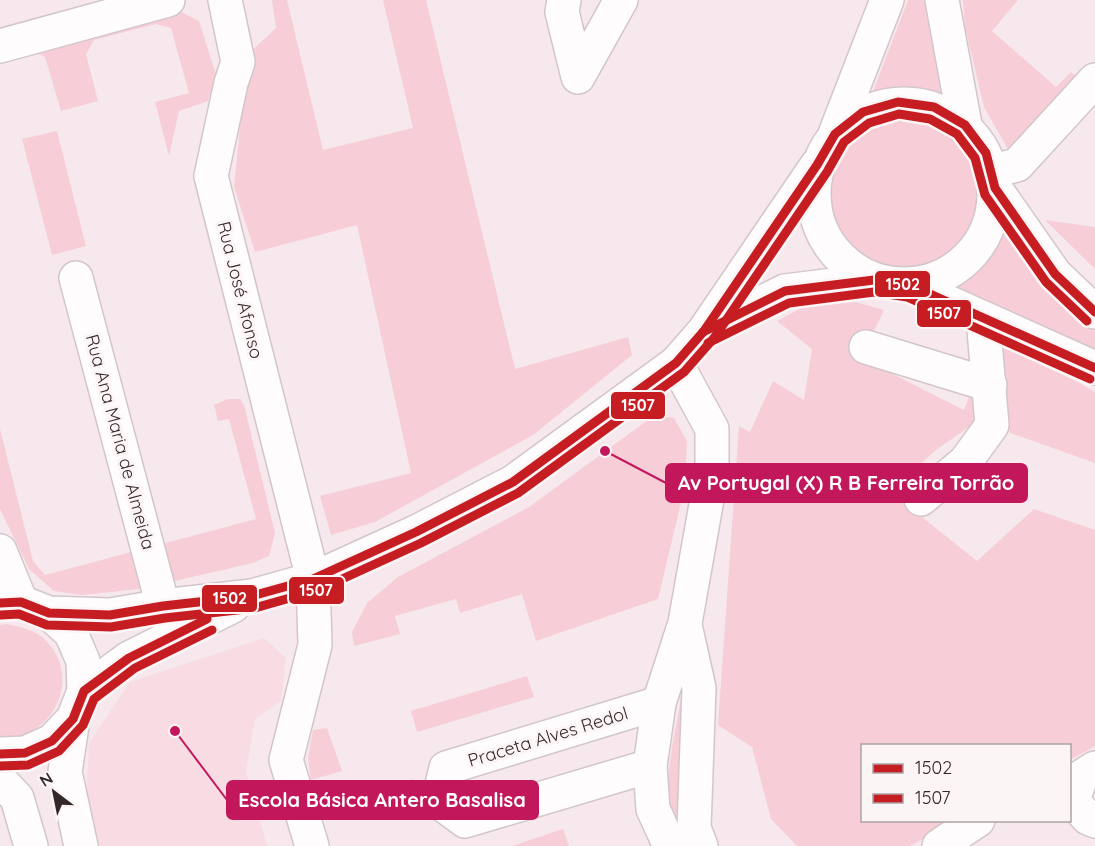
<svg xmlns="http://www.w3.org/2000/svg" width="1095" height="846" font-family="Quicksand,sans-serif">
<rect width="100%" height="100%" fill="#f6e8ec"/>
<!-- built -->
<path fill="#f9dce3" d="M264,638L286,658L281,701L255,719L246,771L267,846H97L86,802L89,743L130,682Z"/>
<!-- green -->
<g fill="#f7ced8">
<path d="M272,0H287L323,150L413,128L383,0H426L515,369L628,337L632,355L533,435L375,522L331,535L320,496L411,473L357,225L255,252L234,187L247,55L276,28Z"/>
<path d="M908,0H935L949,100L932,92L898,86L872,94Z"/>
<path d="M963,0H1018L992,31L1056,87L1071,72L1084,84L1013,158L984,107L965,27Z"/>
<path d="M181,12L199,21L216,75L208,101L179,111L169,156L155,102L189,93L171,28L156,24L94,40L86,54L98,101L61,111L45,57L33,51L0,56Z"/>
<circle cx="904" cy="191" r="78"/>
<path d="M57,131L86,246L52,255L22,139Z"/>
<path d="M1045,220L1095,227V269L1046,221Z"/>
<path d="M1003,226L1075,314L1095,331V357L953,285L980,271L998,242Z"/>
<path d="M856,302L884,310L861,358L964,410L971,392L980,413L976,422L936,450L894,488L897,497L977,561L1034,509L1095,530V746L1070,760V746H862V820L958,821L910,846H797L771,819L752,747L718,725L739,426L750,432L773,381L804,400L812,349L777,321L807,305Z"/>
<path d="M1006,348L1076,381L1095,392V463L1010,433L996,351Z"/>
<path d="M228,399H240L244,405L275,533L269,556L253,563L140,589L82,595L54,591L29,569L0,509V429L33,561L45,575L256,519L229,419L218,421L214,405Z"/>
<path d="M655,415L674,418L687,441L685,486L658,599L536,641L522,594L460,613L456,599L395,616L400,634L354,646L352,632L367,603L398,577L529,507Z"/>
<path d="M7,624C19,627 32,629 42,637C85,674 55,741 0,737V625Z"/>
<path d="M527,676L534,697L417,732L411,711Z"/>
<path d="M685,678L682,846L665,800L672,747Z"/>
<path d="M327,728L342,771L311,780L308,758L313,730Z"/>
<path d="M414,779L423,813L399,819L391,785Z"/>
<path d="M563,829L569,846H512Z"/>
</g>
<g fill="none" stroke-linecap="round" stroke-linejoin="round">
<!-- minor casing -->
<g stroke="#d3c6ca" stroke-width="36">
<g id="minor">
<path d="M225,0L238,62L231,83L211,176L313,579L315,645L286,760L312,846"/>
<path d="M564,0L562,12L578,77L621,0"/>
<path d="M942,0L965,125"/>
<path d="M0,46L168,0"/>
<circle cx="904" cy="194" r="90"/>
<path d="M835,134L887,0"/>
<path d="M991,171L1017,165L1095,80"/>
<path d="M995,188L1055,274L1095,312"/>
<path d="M76,278L163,606"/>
<path d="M910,285L1095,368"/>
<path d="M706,330L785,291L874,280"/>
<path d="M866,347L990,385"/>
<path d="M921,499L966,461L992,425L983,318"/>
<path d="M0,551L21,602"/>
<path d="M0,603L21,602L49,613L110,615L163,606L252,596L313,579L416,532L513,482L676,363L704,331L817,165"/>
<path d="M685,625L699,688L694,828L701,846"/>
<path d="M84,691L129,658L233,606"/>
<path d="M73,719L65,772L81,846"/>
<path d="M0,754L25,753L52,741L73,719L84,691L83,661L71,633L49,613"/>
<path d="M650,766L465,821L438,801L446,768L659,703"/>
<path d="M1095,768L1081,777L1073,801L1088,818L1095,821"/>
<path d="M0,780L17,798L31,846"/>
<path d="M670,846L653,809L650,766L659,703L685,623L712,471V429L676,363"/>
<path d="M939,846L978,820"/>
</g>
</g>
<!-- minor -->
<use href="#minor" stroke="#fefcfc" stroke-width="33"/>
<!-- bus-1 casing -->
<g stroke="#fcf5f6" stroke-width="14">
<g id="bus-1">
<path d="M703,332L785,291L874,280L910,285L1095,368"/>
<path d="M0,603L21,602L49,613L110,615L163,606L252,596L313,579L416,532L513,482L676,363L704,331L817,165L835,134L863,112L898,102L934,107L965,125L986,153L995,188L1055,274L1095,312"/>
<path d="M0,754L25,753L52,741L73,719L84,691L129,658L207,619"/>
</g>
</g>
<!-- bus-2 casing -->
<g stroke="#fcf5f6" stroke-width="14">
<g id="bus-2">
<path d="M708,343L789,303L874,292L907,297L1090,379"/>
<path d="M1,615L19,614L47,625L111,627L165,618L255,608L318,590L421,543L518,493L684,372L714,338L827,172L844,142L869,123L899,114L930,119L957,134L975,158L985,195L1046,282L1087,321"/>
<path d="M0,766L28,765L59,751L83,725L94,699L135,668L212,630"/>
</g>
</g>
<!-- bus-1 -->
<use href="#bus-1" stroke="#c61d23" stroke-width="9"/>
<!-- bus-2 -->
<use href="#bus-2" stroke="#c61d23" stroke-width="9"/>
</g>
<g text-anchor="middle" stroke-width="6" stroke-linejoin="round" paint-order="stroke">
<!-- street labels -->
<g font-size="18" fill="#33272a" stroke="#fcf5f6">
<text transform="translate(240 290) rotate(76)" y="6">Rua José Afonso</text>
<text transform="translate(120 442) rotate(75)" y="6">Rua Ana Maria de Almeida</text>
<text transform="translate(548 737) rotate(-17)" y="6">Praceta Alves Redol</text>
</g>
</g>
<!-- callouts -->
<path fill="none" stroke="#c2185b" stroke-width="2" d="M605 451L666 483M175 731L227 800"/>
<g fill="#c2185b" stroke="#fcf5f6" stroke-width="2">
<circle cx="605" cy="451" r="6"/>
<circle cx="175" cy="731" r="6"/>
</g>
<g fill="#c2185b" stroke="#c2185b" stroke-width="2">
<rect x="666" y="464" width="361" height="38" rx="6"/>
<rect x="227" y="781" width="311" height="38" rx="6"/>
</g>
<g font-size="20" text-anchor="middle" font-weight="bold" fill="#fff">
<text x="846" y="490">Av Portugal (X) R B Ferreira Torrão</text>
<text x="382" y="807">Escola Básica Antero Basalisa</text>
</g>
<g stroke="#fcf5f6" stroke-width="2">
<rect x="874" y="270" width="57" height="28" rx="6" fill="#c61d23"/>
<rect x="916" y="299" width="56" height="29" rx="6" fill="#c61d23"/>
<rect x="610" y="391" width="56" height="29" rx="6" fill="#c61d23"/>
<rect x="288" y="576" width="57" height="29" rx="6" fill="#c61d23"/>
<rect x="201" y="584" width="57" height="29" rx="6" fill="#c61d23"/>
</g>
<g font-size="16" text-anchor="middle" font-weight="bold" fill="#fff">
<text x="903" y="290">1502</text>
<text x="944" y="319">1507</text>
<text x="638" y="411">1507</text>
<text x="316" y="596">1507</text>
<text x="230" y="604">1502</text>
</g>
<!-- legend -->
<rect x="861" y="744" width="210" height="78" fill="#fcf5f6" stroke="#aca3a4" stroke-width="1.5"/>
<rect x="873" y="764" width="30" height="9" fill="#c61d23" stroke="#aca3a4" stroke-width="1.5"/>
<text x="915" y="774" font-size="18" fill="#33272a">1502</text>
<rect x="873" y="794" width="30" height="9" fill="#c61d23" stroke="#aca3a4" stroke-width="1.5"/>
<text x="915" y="804" font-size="18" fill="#33272a">1507</text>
<!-- north arrow -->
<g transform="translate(54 792) rotate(328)" stroke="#fcf5f6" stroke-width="4.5" paint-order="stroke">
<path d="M0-4.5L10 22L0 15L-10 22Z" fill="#33272a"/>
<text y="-9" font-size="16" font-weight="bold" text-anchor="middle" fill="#33272a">N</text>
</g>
</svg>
